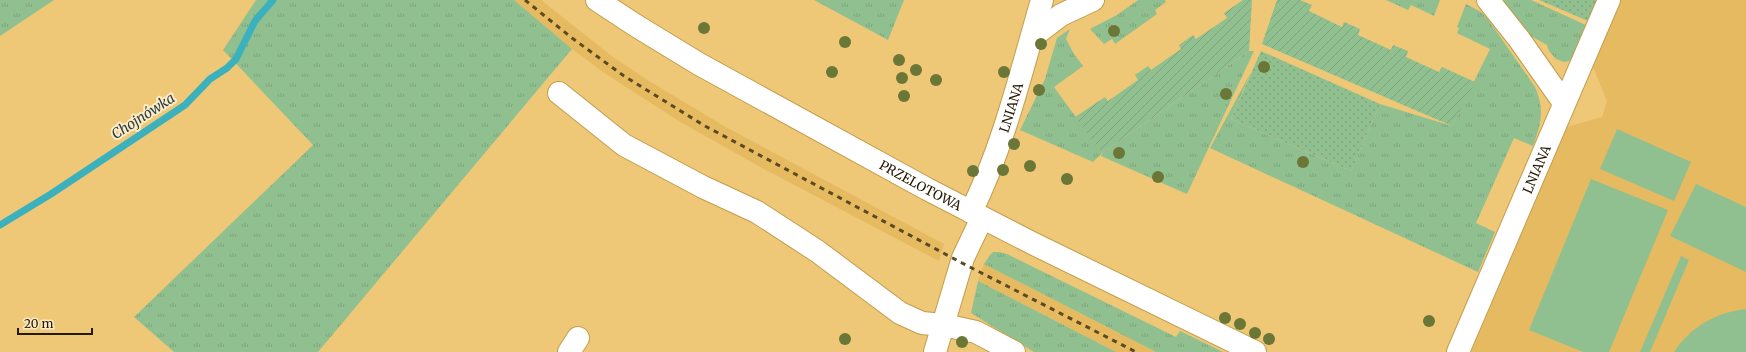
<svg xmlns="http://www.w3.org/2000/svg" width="1746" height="352" font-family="Merriweather,serif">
<defs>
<pattern id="grass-tufts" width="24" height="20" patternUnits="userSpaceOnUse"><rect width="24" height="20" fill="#91c090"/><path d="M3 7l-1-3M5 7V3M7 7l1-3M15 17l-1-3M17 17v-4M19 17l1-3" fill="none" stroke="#7da47a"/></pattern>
<pattern id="park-dots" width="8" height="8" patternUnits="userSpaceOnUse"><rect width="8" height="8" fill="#91c090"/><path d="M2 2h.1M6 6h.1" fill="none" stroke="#7da47a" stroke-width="1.8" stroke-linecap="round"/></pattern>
<pattern id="garden-furrows" width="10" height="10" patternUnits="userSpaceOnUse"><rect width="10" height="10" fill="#91c090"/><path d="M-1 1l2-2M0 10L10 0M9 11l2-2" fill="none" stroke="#7da47a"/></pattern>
</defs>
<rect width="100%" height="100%" fill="#eec777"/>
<!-- built -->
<g fill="#e5ba61">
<path d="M514,0H541L613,57L649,81L724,126L944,244L939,261L764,169L677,120L603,72L572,49Z"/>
<path d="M1621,0H1746V352H1471L1567,127L1602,117L1607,101L1593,67Z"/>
<path d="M984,264L1156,352H1116L978,281Z"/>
</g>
<!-- grass -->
<g fill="url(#grass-tufts)">
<path d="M0,0H54L0,36Z"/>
<path d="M256,0H514L572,49L318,352H174L134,317L313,145L223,50Z"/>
<path d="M814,0H904L888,40Z"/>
<path d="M1138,0H1165L1166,2L1155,10L1157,14L1115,44L1112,39L1104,44L1090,29L1117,15Z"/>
<path d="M1386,0H1440L1434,16L1411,5L1408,10Z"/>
<path d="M1503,0H1531L1588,26L1574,60L1564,62L1556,59L1549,51L1547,45L1529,35Z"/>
<path d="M1466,4L1481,12L1487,18L1535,87C1545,110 1541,124 1533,146L1514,138L1476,223L1495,232L1478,272L1210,148L1251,72L1231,119L1351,171L1380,104L1452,126L1490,49L1457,33L1459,28L1457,27Z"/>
<path d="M1070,29L1066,39L1074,54L1083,66L1054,87L1102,153L1249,51H1254L1187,194L1101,156L1102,153L1093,162L1020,130L1045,79L1057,38Z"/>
<path d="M993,252H999L1007,254L1176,337L1180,331L1223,352H1156L984,264L990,255Z"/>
<path d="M978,281L1116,352H1034L971,313Z"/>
</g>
<!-- park -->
<g fill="url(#park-dots)">
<path d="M1539,0H1597L1588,21Z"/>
<path d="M1261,51L1380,104L1351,171L1231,119Z"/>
</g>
<!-- garden -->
<g fill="url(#garden-furrows)">
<path d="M1243,0H1252L1249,51L1102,153L1075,117L1105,97L1108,101L1138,80L1135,75L1148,66L1151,70L1181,49L1179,45L1193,35L1196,39L1227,18L1224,13Z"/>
<path d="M1277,0H1300L1312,5L1309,11L1342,27L1344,22L1360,29L1358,35L1391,50L1393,45L1408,51L1406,57L1439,72L1442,67L1475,82L1452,126L1262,44Z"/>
</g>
<!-- pitch -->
<g fill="#91c090">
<path d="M1617,129L1691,162L1674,201L1600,169Z"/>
<path d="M1591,179L1668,210L1609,352H1583L1529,330Z"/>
<path d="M1696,184L1746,207V272L1670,236Z"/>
<path d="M1681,256L1689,260L1650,352H1640Z"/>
<path d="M1746,309V352H1674C1690,327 1717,312 1746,309Z"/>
</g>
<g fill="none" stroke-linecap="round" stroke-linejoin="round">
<!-- stream -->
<path stroke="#3ab1bc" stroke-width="7" d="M0,225L51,194L185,105L210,79L227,68L236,59L255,21L273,0"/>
<!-- minor casing -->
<g stroke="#c39d4d" stroke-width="24">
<g id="minor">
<path id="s1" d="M597,0L635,25L699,64L927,189L1034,244L1255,352"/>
<path d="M1488,0L1519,39L1564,103"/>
<path d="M1032,37L1061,15L1093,0"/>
<path d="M559,93L624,145L703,187L757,212L817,251L900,313L922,323L944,325L976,332L1014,352"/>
<path id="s2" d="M971,212C1004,145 1021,72 1042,0"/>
<path d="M569,352L578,338"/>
<path d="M935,352L963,258L982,218"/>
<path id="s3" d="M1458,352L1609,0"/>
</g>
</g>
<!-- minor -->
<use href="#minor" stroke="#fff" stroke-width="22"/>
<!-- rail -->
<path stroke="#5c4921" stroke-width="3" stroke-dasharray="5 5" stroke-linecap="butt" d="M525,0L572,38L624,76L705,126L962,263L1136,352"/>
</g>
<!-- trees -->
<g fill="#6b7737">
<circle cx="704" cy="28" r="6"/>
<circle cx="1114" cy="31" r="6"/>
<circle cx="845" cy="42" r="6"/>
<circle cx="1041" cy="44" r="6"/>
<circle cx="899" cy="60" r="6"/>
<circle cx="1264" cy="67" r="6"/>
<circle cx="916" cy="70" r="6"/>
<circle cx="832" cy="72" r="6"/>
<circle cx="1004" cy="72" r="6"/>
<circle cx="902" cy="78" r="6"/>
<circle cx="936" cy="80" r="6"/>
<circle cx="1039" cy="90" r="6"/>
<circle cx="1226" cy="94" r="6"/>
<circle cx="904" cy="96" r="6"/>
<circle cx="1014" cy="144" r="6"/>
<circle cx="1119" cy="153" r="6"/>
<circle cx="1303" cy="162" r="6"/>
<circle cx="1030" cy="166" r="6"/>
<circle cx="1003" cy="170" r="6"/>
<circle cx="973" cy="171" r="6"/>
<circle cx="1158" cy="177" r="6"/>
<circle cx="1067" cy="179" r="6"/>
<circle cx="1225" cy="318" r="6"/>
<circle cx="1429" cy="321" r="6"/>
<circle cx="1240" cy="324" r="6"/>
<circle cx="1255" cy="333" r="6"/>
<circle cx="845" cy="339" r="6"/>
<circle cx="1269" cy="339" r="6"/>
<circle cx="962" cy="342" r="6"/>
</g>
<g text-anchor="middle" stroke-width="4" stroke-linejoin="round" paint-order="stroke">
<!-- street labels -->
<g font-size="13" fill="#251901" stroke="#ffebc5">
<text dy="5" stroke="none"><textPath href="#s2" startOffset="112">LNIANA</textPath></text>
<text dy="5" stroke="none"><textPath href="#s3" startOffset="199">LNIANA</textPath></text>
<text dy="5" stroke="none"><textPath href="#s1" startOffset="373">PRZELOTOWA</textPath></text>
</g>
<!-- water labels -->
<g font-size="14" font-style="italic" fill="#263f42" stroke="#ffebc5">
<text transform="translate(143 116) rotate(-33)" y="5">Chojnówka</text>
</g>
</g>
<!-- scale -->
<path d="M18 328v6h74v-6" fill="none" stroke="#251901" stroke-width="2"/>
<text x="24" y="328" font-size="12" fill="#251901" stroke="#ffebc5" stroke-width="3" paint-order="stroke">20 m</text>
</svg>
